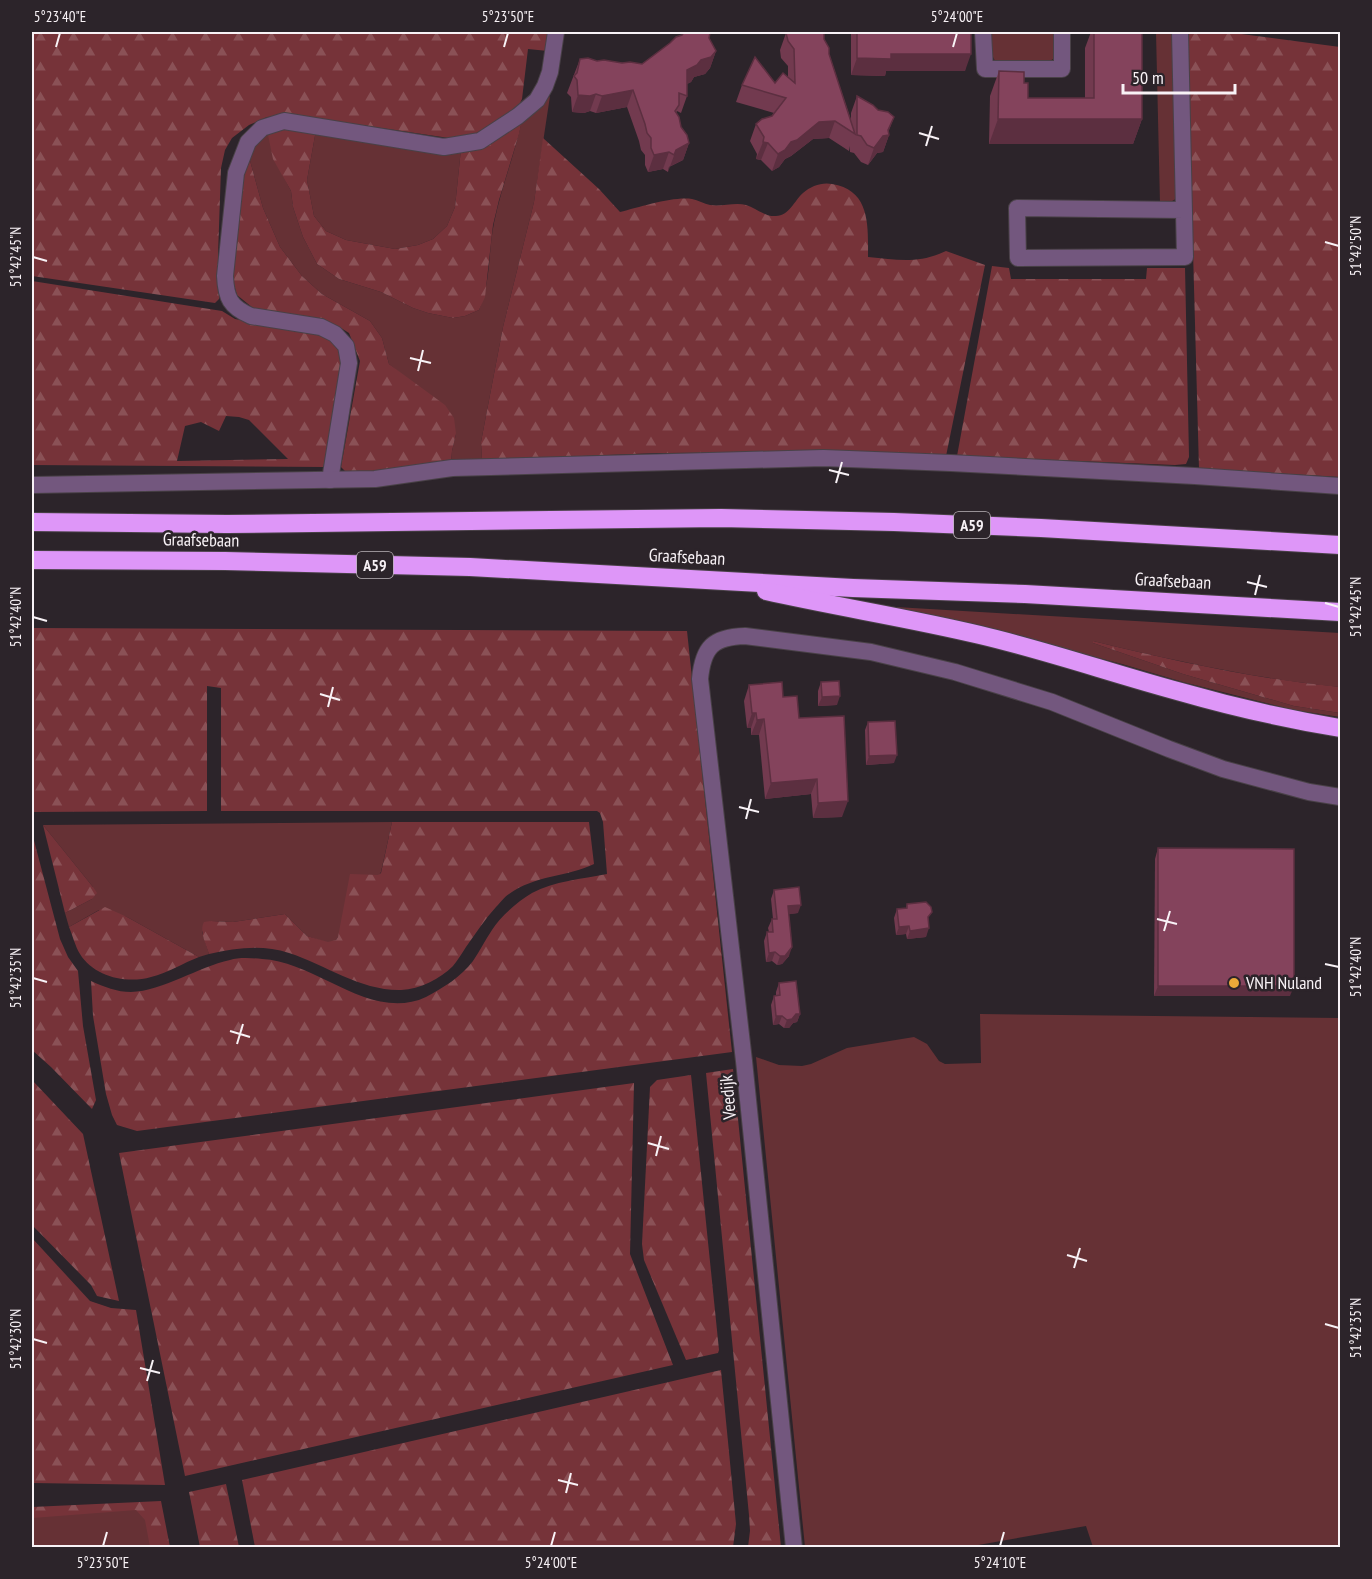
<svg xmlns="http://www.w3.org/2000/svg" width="1372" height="1579" font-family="'PT Sans Narrow',sans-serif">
<defs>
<pattern id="forest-firs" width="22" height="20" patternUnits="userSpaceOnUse" patternTransform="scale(1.5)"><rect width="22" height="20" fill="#763339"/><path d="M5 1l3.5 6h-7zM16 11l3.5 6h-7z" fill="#8a5156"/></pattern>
</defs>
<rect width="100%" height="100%" fill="#2c242a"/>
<!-- green -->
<g fill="#663135">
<path d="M991,32H1057L1056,55L1053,59L1044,65L996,63L991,53Z"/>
<path d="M1156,32H1175L1177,198L1169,203L1160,204Z"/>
<path d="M550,96L534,202L503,327L481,442L482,460L451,463L452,451L456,434L400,373L389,364L382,338L370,321L322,294L302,276L280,247L263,208L246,146L267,130L283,176L291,191L293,207L303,237L317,264L339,279L381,292L413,308L428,313L453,318L465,316L479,310C491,283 488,252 494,223C501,188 515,154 522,120L545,102Z"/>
<path d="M316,130L461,149L455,207L447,226L433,239L418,245L395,249L346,240L326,231L314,216L307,180Z"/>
<path d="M879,606L1340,633V687C1257,679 1175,661 1093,641V643L1183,674L1294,706L1340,713V717L1294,710L1183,682L1122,664L981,627Z"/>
<path d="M392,822L381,872L336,940L333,942L328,943L307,936L285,914L233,922L211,921L202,932L209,954L199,957L127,917L99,910L69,927L65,913L92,899L93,887L43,825Z"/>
<path d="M980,1014L1340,1018V1547H1093L1086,1526L967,1547H805L756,1057L779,1065L802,1066L811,1064L847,1048L914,1037L927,1044L939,1061L945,1064L981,1063Z"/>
<path d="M149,1508L158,1548H32V1515Z"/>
</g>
<!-- forest -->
<g fill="url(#forest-firs)" fill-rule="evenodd">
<path d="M32,32H551L548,51L528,49L522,99L517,109L480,132L462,137L449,138L293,115L267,117L249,125L232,138L225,150L221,168L218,256L220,292L219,299L215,303L32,276Z"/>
<path d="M1187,32H1226L1340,47V477L1199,469Z"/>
<path d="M522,120L519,134L499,200L493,225L485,297L479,310L465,316L453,318L428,313L413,308L381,292L339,279L317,264L303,237L293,207L291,191L273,159L267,130L282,127L316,130L307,180L314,216L326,231L346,240L395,249L418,245L433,239L447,226L455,207L461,149Z"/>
<path d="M543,138L599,189L620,212C640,207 674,196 692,199C698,200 704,204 710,205C721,207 735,202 746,205C756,208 765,217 776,216C789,216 794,201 803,193C811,186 822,182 832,184C871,190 868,227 868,257C898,260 919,264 946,251L985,265L946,456L829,452L657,453L482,460L481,442L503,327L534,202Z"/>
<path d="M246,146L263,208L280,247L302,276L322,294L370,321L382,338L389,364L445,405L454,418L456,434L452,451L451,463L350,476L341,467L360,361L349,333L341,328L323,322L263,312L253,308L237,295L233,281Z"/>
<path d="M992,266L1009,268L1011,279H1146L1147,268H1185L1189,457L1186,464L1175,465L957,456Z"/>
<path d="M32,281L222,311L235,319L320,334L334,342L346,362L327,467L32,465ZM226,416L239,417L249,420L288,459L177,461L185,426L201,422L219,431Z"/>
<path d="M32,628L687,631L732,1052L137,1131L117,1125L112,1115L106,1094L93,1016L91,981C104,987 117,992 131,992C163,991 198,967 230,960C239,957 252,958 262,959C316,961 371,1023 426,997C443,988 461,977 473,961C480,951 485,940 492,930C500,917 518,901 532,893C554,881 582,879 607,874L603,822L600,813L597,811H221V688L207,686V811L32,812Z"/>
<path d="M1093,641C1175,661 1256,679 1340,687V713L1294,706L1183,674L1093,643Z"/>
<path d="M392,822H589L594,864C567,877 535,875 509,894C504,897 500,903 496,907C485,919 476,933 466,947C462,953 458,960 453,966C440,979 420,989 401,990C361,991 326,965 289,953C262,944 236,948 209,954C206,944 199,931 204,922L211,921L233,922L285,914L307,936L328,942L336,940L338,937L350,874L378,875L381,873Z"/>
<path d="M43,825L93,887L97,893L92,899L65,913Z"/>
<path d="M32,833L60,939L68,957L78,971L83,1026L96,1100L92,1109L51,1067L32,1050Z"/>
<path d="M105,907L127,917L199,957C183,963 168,973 151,977C127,984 94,977 80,954C75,946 73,936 69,927Z"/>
<path d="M733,1069L781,1547H748L750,1531L749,1515L706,1073Z"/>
<path d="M691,1075L719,1350L718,1353L686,1360L644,1260L642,1244L650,1087L657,1080Z"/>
<path d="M32,1080L83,1134L119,1301L97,1296L91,1285L32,1225Z"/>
<path d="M634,1083L630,1254L673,1365L185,1476L119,1153Z"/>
<path d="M32,1238L90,1301L111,1308L136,1310L165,1485L32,1483Z"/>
<path d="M721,1370L736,1524L733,1547H255L242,1480Z"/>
<path d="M226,1484L239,1547H200L189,1492Z"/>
<path d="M161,1501L170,1547H150L145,1520L136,1510L32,1518V1507Z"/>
</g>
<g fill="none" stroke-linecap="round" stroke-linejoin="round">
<!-- minor casing -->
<g stroke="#494147" stroke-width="18">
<g id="minor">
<path d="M983,32L985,69H1062V32"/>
<path d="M1180,32L1185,257L1018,258L1017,208L1184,210"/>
<path d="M330,480L349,363L346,346L335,334L321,327L251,316C230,307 226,298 225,276L236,173L248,142L262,128L284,121L444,147L480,141L518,116L537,100L545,86L550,72L556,32"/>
<path d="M32,485L375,479L452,468L823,458L951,463L1195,476L1340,486"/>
<path d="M794,1548L744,1061L700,679C703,647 713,637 745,636L871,652L955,672L1052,702L1169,749L1223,769L1309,792L1340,797"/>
</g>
</g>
<!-- motorway casing -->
<g stroke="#494147" stroke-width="20">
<g id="motorway">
<path d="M32,522L227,524L721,518L894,522L1041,528L1340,545"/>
<path d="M32,560L225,561L470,567L853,588L1025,594L1340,612"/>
<path d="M766,591C837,607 909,618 980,635C1048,651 1114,674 1181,692C1233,707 1287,719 1340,728"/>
</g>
</g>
<!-- minor -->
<use href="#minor" stroke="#73577e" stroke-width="16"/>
<!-- motorway -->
<use href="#motorway" stroke="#de96f8" stroke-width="18"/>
</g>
<!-- wall -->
<g fill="#723a4f">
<path d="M851,32H971L965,71H886L885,76L851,75Z"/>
<path d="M1091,32H1094L1142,119L1133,144H989L990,96L999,71L1028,98H1085V48Z"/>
<path d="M786,33L824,39L851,120V113L857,96L878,110L894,117L888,132L889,135L883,152L877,153L868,165L861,162L854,153L850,152V146L849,151L829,138L813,139L791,156L785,159L779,167L772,171L761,160L756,159L757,154L750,141L756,124L772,116L774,113L736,102L742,85L775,83L788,77V66L781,58L780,50Z"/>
<path d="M682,35L709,38L716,51L710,68L705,74L694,77L691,82L687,84V96L681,113L677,111L676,113L681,127L689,143L683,160L669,167L668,172L663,169L648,172L645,165V155L641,150L639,141L627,107L596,113L590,111L584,113L572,112L571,97L567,93L580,59L597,61L642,64Z"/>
<path d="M821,682L837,705L818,706V691Z"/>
<path d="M749,685L783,697L799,718L842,817L813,818L811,794L765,799L759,735H751V728H747L744,701Z"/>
<path d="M868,722L894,763L866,765L865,730Z"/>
<path d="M1158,848L1290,996H1154L1155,859Z"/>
<path d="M774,890L798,913L788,914L789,956L782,964L777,965L772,961L766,962L764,941L767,932H769L768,928L772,919H773L771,899Z"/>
<path d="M907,904L928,921L926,937L907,939L906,934L896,935L894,918L897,909L906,908Z"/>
<path d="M779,983L800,1014L797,1022L793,1023L789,1028H784L779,1024L773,1025L771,1005L774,996H776V992Z"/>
</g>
<!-- shaded-wall -->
<g fill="#5c2f40">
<path d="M716,51L710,68L705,74L694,77L691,82L681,87L687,70L701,60Z"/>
<path d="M891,54H971L965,71H886L885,76L851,75L857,58Z"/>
<path d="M633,90L627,107L596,113L602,96Z"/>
<path d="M596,94L590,111L584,113L572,112L578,95Z"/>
<path d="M894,117L887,136L889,135L883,152L877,153L868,165L874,148Z"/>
<path d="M998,119H1142L1133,144H989Z"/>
<path d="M835,121L829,138L813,139L791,156L785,159L779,167L772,171L778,154L791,142L819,122Z"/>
<path d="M763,142L768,143L761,160L756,159Z"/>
<path d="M689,143L683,160L669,167L668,172L676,150Z"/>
<path d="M669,152L663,169L648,172L654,155Z"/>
<path d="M840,696L837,705L818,706L822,697Z"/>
<path d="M752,713H756L751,728H747Z"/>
<path d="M764,719L759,735H751L757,720Z"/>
<path d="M897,755L894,763L866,765L869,756Z"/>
<path d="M817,779L811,794L765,799L771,783Z"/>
<path d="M848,801L842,817L813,818L818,803Z"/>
<path d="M801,905L798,913L784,915L788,906Z"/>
<path d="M909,926L906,934L896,935L899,927Z"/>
<path d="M929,928L926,937L907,939L910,931Z"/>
<path d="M792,947L789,956L782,964L777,965L780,956Z"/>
<path d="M775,952L772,961L766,962L769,953Z"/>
<path d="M1158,986H1294L1290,996H1154Z"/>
<path d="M796,1014H800L797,1022L793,1023L789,1028H784L787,1020Z"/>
<path d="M776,1016H782L779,1024L773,1025Z"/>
</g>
<!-- building -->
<g fill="#84435c" stroke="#5c2f40" stroke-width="1.5">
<path d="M684,32H703L710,33L709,38L716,51L711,57L701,60L697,65L687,70V96L679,93V105L675,111L679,117L681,127L687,135L689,143L676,150L674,155L669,152L654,155L651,148V138L647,133L645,124L633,90L602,96L596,94L590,96L578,95L577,80L574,76L577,73L580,59L588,58L597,61L604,60L622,63L630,62L642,64L670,43L676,37L682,35Z"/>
<path d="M789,32H824V39L829,48V54L855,134L835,121L819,122L797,140L791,142L785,150L778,154L768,143L763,142L764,137L756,124L762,119L772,116L786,98L742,85L755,57L775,83L783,73L795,83L794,49L788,41L786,33Z"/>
<path d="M857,32H971V54H891V59L857,58Z"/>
<path d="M1094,32H1142V119H998L999,71L1024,72V83H1028V98H1094Z"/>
<path d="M857,96L873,105L878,110L888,112L894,117L888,130L889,135L883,136L874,148L867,145L861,136L857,135Z"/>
<path d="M839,681L840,696L822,697L821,682Z"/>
<path d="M782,682L783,697L797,696L799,718L844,716L848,801L818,803L817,779L771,783L764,719L757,720L756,713H752L749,685Z"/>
<path d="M895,721L897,755L869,756L868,722Z"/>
<path d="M1158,848L1294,849V986H1158Z"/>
<path d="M799,887L801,905L788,906L792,947L785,956H780L775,952L769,953L767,932H773L772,919H777L774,890Z"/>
<path d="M926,902L931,907L932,912L928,917L929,928L910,931L909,926L899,927L897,909L907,908V904Z"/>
<path d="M796,981L800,1014H796L792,1019L787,1020L782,1016H776L774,996L780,995L779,983Z"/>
</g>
<!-- ticks -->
<path fill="none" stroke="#f8f2f6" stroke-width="2" d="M56,47L60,33M504,47L508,33M953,47L957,33M919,133L939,139M926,146L932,126M1325,242L1339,246M33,257L47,261M410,358L431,363M418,371L423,350M829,470L849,475M836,483L842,462M1247,582L1267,587M1255,595L1260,575M1325,603L1339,607M33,617L47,621M320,694L340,700M328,707L333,687M739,807L759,812M746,819L751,799M1157,919L1177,924M1164,931L1170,911M1325,964L1339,967M33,978L47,982M230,1031L250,1037M237,1044L243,1024M648,1143L669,1149M656,1156L661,1136M1067,1255L1087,1261M1074,1268L1080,1248M1325,1324L1339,1328M33,1339L47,1343M140,1368L160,1373M147,1381L153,1360M558,1480L578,1485M566,1493L571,1473M103,1546L107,1532M551,1546L555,1532M1000,1546L1004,1532"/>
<!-- markers -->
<circle fill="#eba939" stroke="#2c242a" stroke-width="2" cx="1234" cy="983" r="6"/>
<g text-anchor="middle" stroke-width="5" stroke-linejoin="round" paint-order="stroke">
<!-- shield labels -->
<g fill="#2c242a" stroke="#bbb4b9" stroke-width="1.5">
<rect x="954" y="512" width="36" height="26" rx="4.5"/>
<rect x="357" y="552" width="36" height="26" rx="4.5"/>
</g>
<g font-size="16" font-weight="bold" fill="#f8f2f6">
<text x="972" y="531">A59</text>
<text x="375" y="571">A59</text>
</g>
<!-- street labels -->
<g font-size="18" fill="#f8f2f6" stroke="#2c242a">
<text transform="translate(201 540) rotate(1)" y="6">Graafsebaan</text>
<text transform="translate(687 557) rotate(3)" y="6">Graafsebaan</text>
<text transform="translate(1173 581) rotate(3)" y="6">Graafsebaan</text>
<text transform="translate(728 1097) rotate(-95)" y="6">Veedijk</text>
</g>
<!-- poi labels -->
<g font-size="18" fill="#f8f2f6" stroke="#2c242a" text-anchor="start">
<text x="1246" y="989">VNH Nuland</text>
</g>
</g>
<!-- border -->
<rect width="1372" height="1579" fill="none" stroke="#2c242a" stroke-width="66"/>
<!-- scale -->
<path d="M1123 84v9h112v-9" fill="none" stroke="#f8f2f6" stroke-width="3"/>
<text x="1132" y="84" font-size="18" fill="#f8f2f6" stroke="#2c242a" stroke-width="4.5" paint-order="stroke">50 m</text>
<rect x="33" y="33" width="1306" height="1513" fill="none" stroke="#f8f2f6" stroke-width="2"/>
<g font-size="15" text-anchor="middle" fill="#f8f2f6">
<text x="60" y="22">5°23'40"E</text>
<text x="508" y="22">5°23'50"E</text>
<text x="957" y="22">5°24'00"E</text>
<text transform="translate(1356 246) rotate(-90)" y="5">51°42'50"N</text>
<text transform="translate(16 257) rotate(-90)" y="5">51°42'45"N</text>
<text transform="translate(1356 607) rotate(-90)" y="5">51°42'45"N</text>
<text transform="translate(16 617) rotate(-90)" y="5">51°42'40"N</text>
<text transform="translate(1356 967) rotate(-90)" y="5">51°42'40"N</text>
<text transform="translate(16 978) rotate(-90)" y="5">51°42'35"N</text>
<text transform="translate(1356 1328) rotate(-90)" y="5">51°42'35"N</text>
<text transform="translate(16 1339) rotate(-90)" y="5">51°42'30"N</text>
<text x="103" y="1568">5°23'50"E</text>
<text x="551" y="1568">5°24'00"E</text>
<text x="1000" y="1568">5°24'10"E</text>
</g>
</svg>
